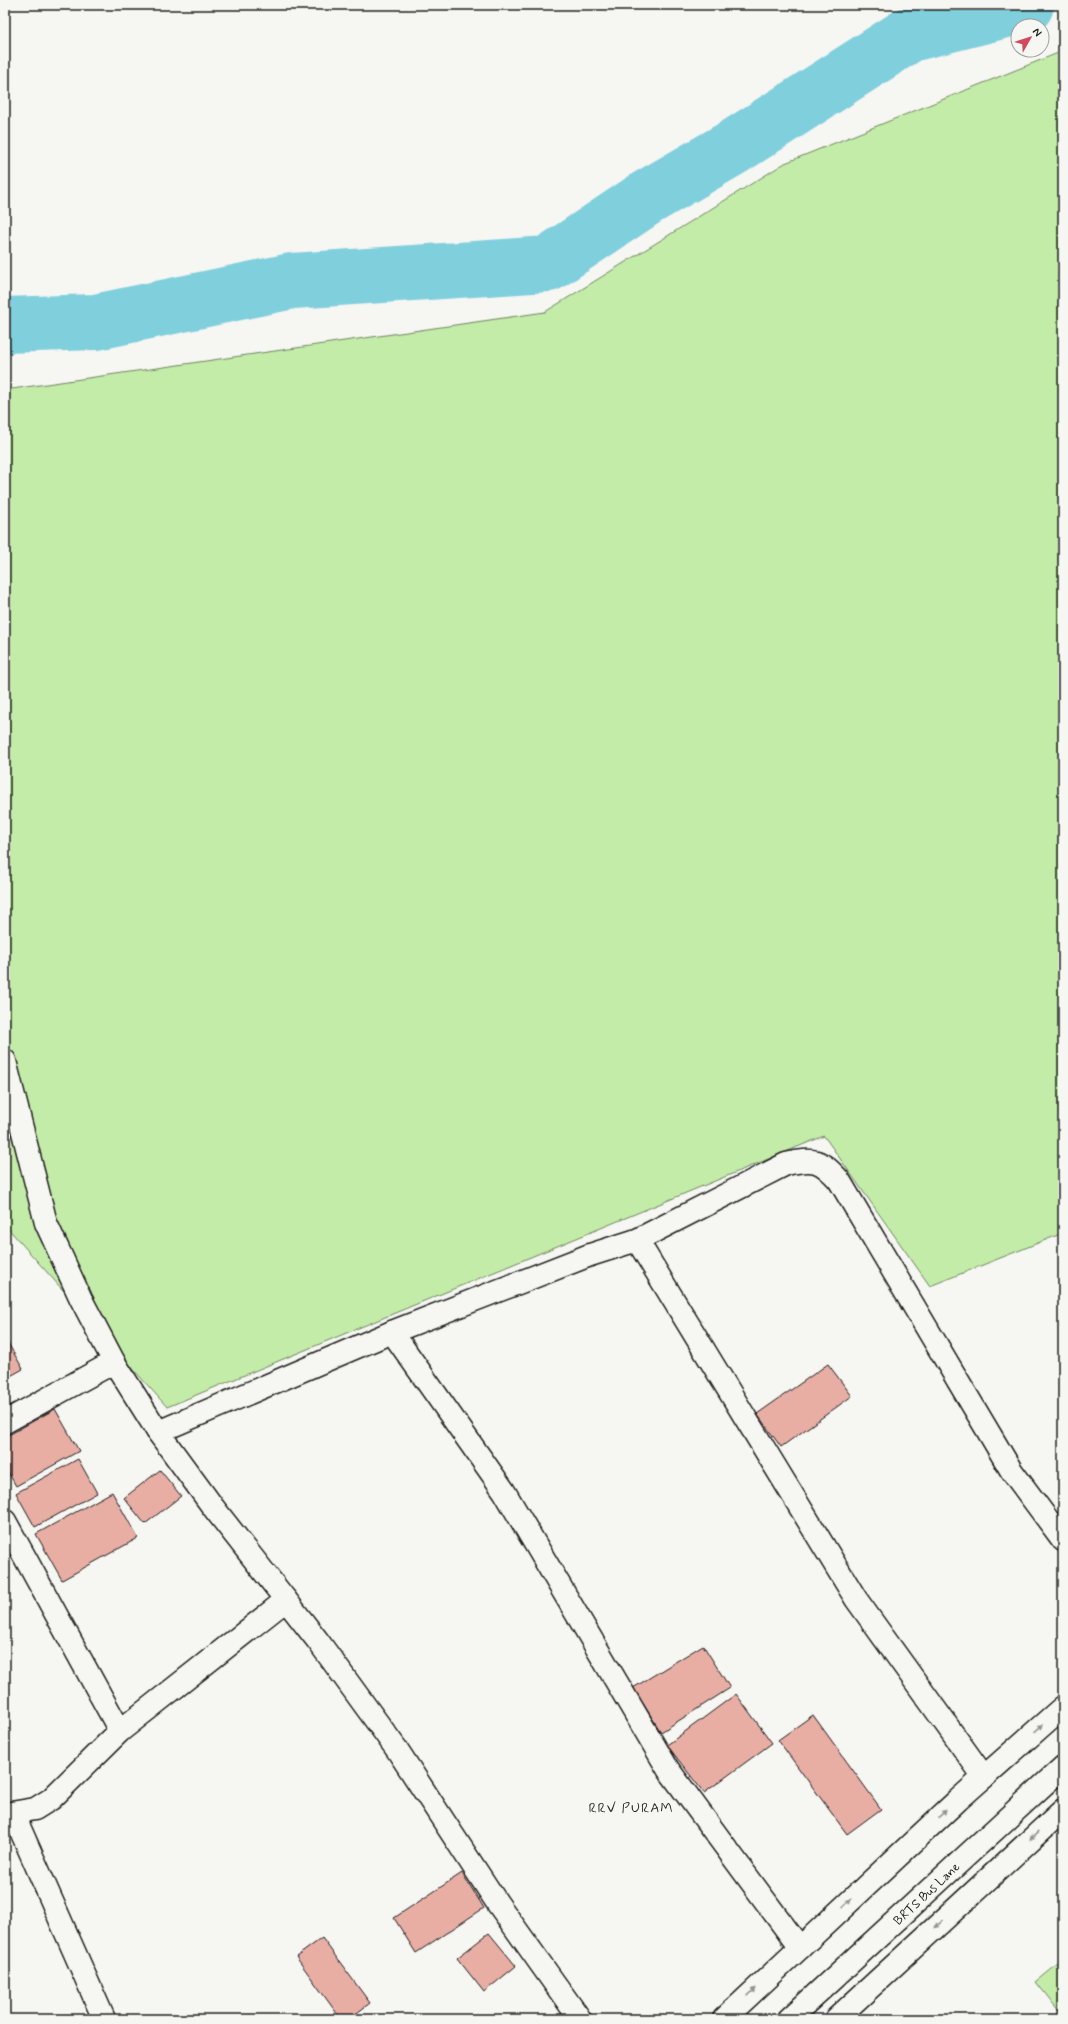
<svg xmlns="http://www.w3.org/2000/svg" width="1068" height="2024" font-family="Mynerve,sans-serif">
<rect width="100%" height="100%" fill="#f6f6f2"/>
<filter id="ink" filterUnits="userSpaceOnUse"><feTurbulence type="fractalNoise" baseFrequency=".025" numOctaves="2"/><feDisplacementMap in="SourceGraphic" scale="8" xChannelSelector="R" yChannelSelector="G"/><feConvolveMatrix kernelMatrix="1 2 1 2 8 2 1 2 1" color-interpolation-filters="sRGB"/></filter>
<g filter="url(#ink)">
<!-- green -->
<g fill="#c3eca8" stroke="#708462">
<path d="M1063,51V1233L930,1286L824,1136L167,1407L5,1225V390L545,312L785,163Z"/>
<path d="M1063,1960V2016L1036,1982Z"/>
</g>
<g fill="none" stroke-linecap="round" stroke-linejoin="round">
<!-- river -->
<path stroke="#80cfdd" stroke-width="56" d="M5,325L96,322L292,281L548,264L648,197L734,147L910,34L1026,5"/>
</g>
<!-- building -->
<g fill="#e8aea4" stroke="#1c1c1c">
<path d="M5,1338L23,1369L5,1379Z"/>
<path d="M828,1364L852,1396L781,1447L757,1414Z"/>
<path d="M55,1409L79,1451L16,1486L5,1467V1437Z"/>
<path d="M78,1459L97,1493L35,1527L16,1493Z"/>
<path d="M160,1470L181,1496L145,1524L124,1498Z"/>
<path d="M112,1492L138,1538L62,1580L36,1534Z"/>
<path d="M703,1645L730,1688L661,1732L633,1688Z"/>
<path d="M736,1694L772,1743L704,1793L667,1745Z"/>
<path d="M813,1715L881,1809L847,1834L778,1740Z"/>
<path d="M462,1873L484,1908L416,1953L394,1918Z"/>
<path d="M489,1933L516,1966L484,1992L457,1958Z"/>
<path d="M322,1938L370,2003L349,2019H341L296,1957Z"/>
</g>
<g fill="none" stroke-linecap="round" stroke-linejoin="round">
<!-- minor casing -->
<g stroke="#1c1c1c" stroke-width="25">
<g id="minor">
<path d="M5,1061L46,1223L81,1299L114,1362L158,1432L213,1507L318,1641L398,1751L498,1904L580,2019"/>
<path d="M637,1240L856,1599L984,1777"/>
<path d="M392,1332L504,1491L668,1769L800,1948"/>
<path d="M5,1422L114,1362"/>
<path d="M158,1432L392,1332L590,1255L637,1240L786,1164C814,1158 820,1159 839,1180L1011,1470L1063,1540"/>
<path d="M5,1521L120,1731"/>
<path d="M13,1813L104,2019"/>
<path d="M5,1814L35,1809L51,1799L120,1731L286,1600"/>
</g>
</g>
<!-- major casing -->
<g stroke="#1c1c1c" stroke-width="25">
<g id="major">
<path d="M724,2019L958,1800L1063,1707"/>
<path d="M789,2019L1063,1767"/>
<path d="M836,2019L1063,1810"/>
</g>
</g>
<!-- minor -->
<use href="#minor" stroke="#f6f6f2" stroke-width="22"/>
<!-- major -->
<use href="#major" stroke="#f6f6f2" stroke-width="22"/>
</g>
<!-- one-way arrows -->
<defs><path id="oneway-solid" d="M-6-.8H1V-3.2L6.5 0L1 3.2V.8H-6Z"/></defs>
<g fill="#949492">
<use href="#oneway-solid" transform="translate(1039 1728) rotate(-41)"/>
<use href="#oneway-solid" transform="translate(942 1814) rotate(-43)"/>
<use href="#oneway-solid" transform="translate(1034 1836) rotate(137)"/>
<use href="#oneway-solid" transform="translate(847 1903) rotate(-43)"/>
<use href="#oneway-solid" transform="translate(939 1924) rotate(137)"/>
<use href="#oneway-solid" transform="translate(752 1992) rotate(-43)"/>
</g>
</g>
<g text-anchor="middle" stroke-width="3" stroke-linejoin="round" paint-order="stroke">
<!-- street labels -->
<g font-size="13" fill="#1c1c1c" stroke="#f6f6f2">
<text transform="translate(926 1893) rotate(-43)" y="5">BRTS Bus Lane</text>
</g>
<!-- neighbourhood labels -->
<g font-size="14" letter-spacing="1" fill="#1c1c1c" stroke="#f6f6f2">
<text x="631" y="1812">RRV PURAM</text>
</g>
</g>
<!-- margin -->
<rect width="1068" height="2024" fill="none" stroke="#f6f6f2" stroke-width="20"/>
<rect x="10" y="10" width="1048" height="2004" fill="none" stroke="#1c1c1c" stroke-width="1.5" filter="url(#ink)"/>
<!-- north arrow -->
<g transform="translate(1030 38) rotate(51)"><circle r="19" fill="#f6f6f2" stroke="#9f9f9c"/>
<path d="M0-3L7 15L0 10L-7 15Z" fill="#d1495b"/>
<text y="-6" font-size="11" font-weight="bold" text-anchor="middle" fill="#1c1c1c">N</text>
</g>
</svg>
